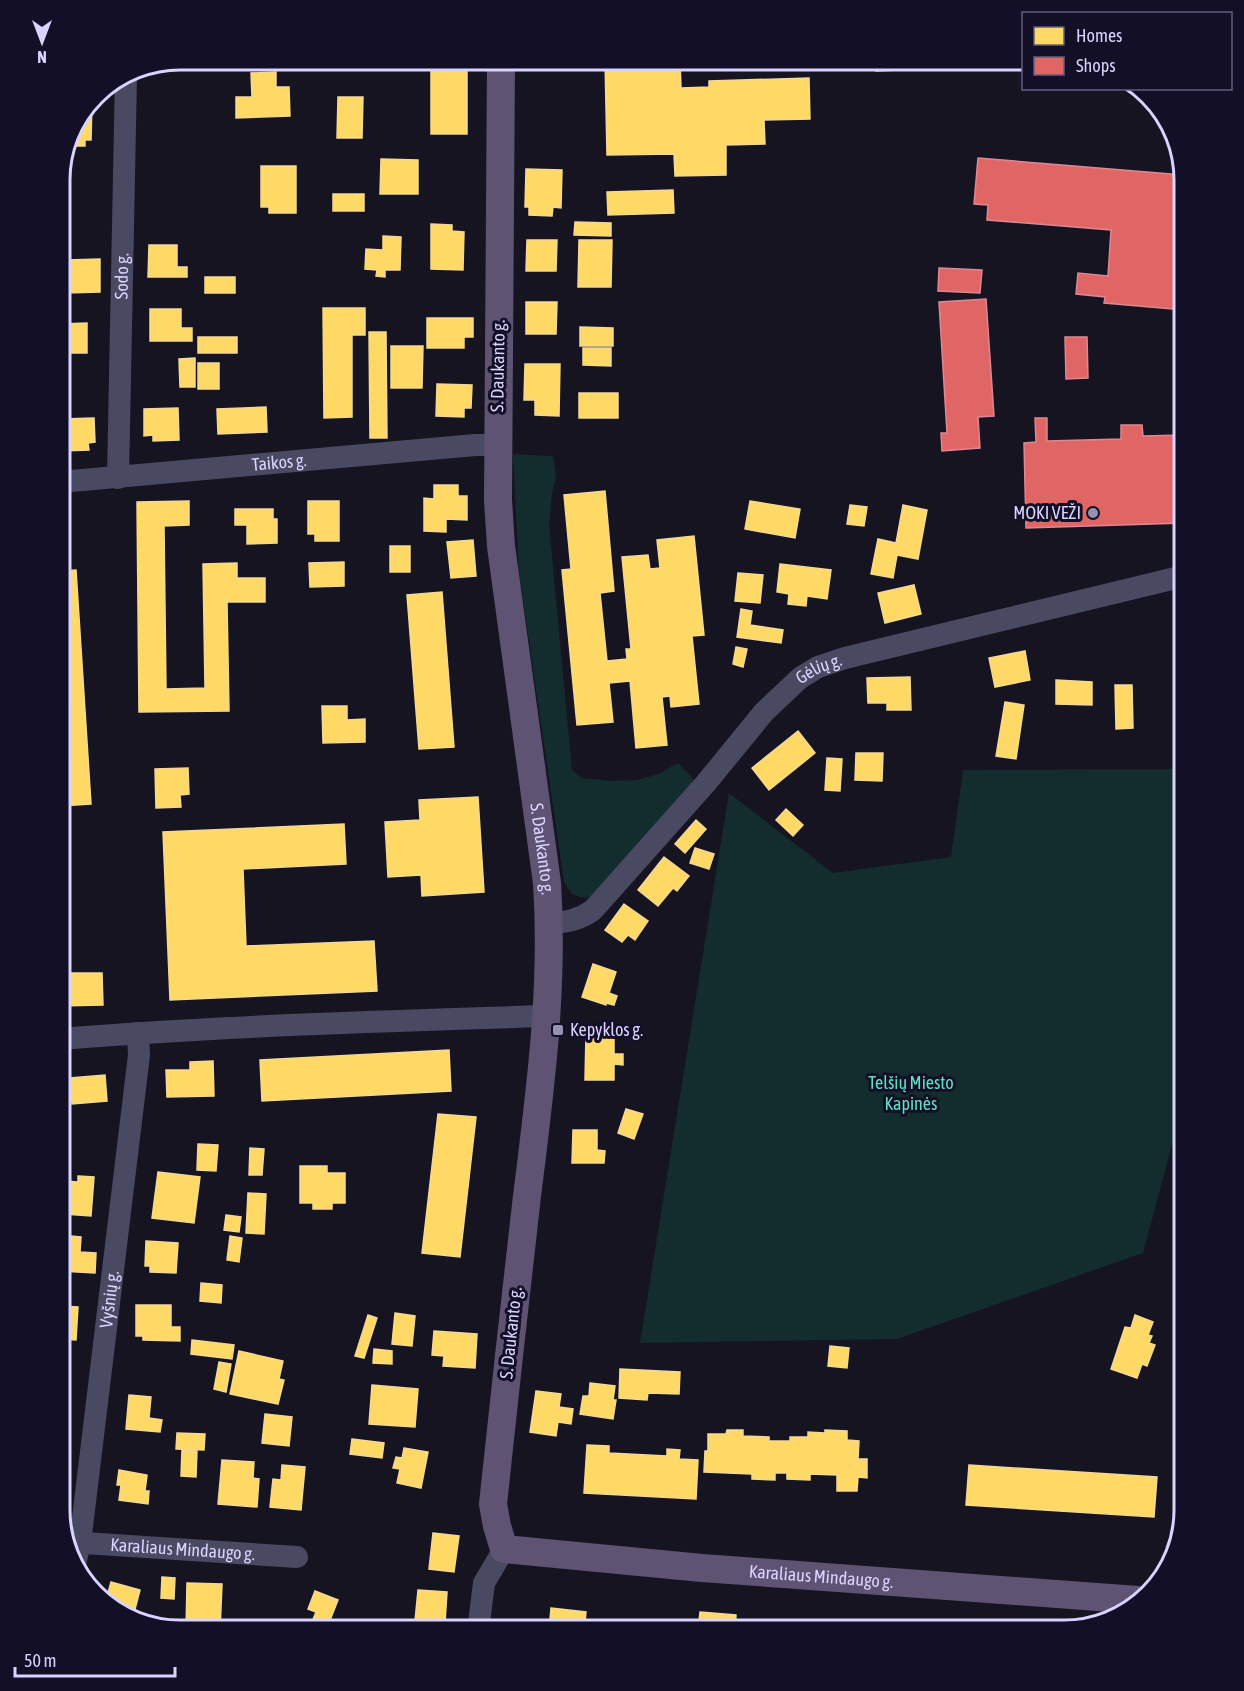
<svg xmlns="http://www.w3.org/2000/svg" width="1244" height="1691" font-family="'Asap Condensed',sans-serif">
<rect width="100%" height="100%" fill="#161421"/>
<!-- green -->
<g fill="#132c2d">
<path d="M513,454L553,456L556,476L552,494L549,524L572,770L582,778L611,781L637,780L659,774L678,763L696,782L591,898C576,897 571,896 564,882L519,572Z"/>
<path d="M1184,769V1117L1179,1119L1143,1253L897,1339L640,1343L729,793L833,873L951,857L963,770Z"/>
</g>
<!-- homes -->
<g fill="#ffd966" stroke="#f4d894" stroke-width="1.5">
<rect x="431" y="60" width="36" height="74"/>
<path d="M605,60H680L681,88L709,87V81L809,78L810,119L764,120L765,144L726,145V175L675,176L674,154L607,155Z"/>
<path d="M876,60H943V68L876,71Z"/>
<path d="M276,72V87H289L290,116L236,118V97H252L251,73Z"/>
<path d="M338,97H363L362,138H337Z"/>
<path d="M92,102L91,140H85V146H67L72,128Z"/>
<path d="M381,159L418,160V194H380Z"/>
<path d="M261,166H296V213H269V207H261Z"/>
<path d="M526,169L562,170L561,208L553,207L552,216L529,215V207H525Z"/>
<path d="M673,190L674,213L608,215L607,192Z"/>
<rect x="333" y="194" width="31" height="17"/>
<path d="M575,222L611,223V236L574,235Z"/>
<path d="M431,224L452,225V231L464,232L463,270L431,269Z"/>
<path d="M383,236L401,237L400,270H385V277L376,276L377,270L365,269L366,249L383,250Z"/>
<path d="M527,240H557L556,271H526Z"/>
<path d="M579,240H612L611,287H578Z"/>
<path d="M149,245H177V267H187V277H148Z"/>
<path d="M100,259V292L67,293V260Z"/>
<rect x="205" y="277" width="30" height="16"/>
<path d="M526,302H557L556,334H526Z"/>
<path d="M323,308H365V335H352V417L324,418Z"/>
<path d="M150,309H181V328H192V341H150Z"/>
<path d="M427,318H473V337H464V348H427Z"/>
<path d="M87,323V353H60V324Z"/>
<path d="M580,327L613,328V346H580Z"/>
<path d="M369,332H386L387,438H370Z"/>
<rect x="198" y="337" width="39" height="16"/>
<path d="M391,346H423L422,388H391Z"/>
<path d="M583,348H611V366L583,365Z"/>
<path d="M195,358V387H180L179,359Z"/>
<rect x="198" y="363" width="21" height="26"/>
<path d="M525,364H560L559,416L535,415V400H524Z"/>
<path d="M437,384L472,385L471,408H464V417L436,416Z"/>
<rect x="579" y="393" width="39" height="25"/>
<path d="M266,407L267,432L218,434L217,409Z"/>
<path d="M178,408L179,440L153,441V435L144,436V409Z"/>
<path d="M94,418L95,442L88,443L89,450L62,451L60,419Z"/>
<path d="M434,485H458V496H467V520L446,519V532L424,531V498L434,499Z"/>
<path d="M605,491L614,591L600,593L607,661L627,659L626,649H631L622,557L648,555L650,569L660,568L657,540L694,536L704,635L692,636L699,704L671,707L670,696L662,697L667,745L636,748L630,681L609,683L613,722L577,725L562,570L571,569L564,495Z"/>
<path d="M189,501V525L164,526L166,689L205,688L203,564L237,563V578H265V602H227L229,711L139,712L137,502Z"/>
<path d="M308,501H339V541H315V534H308Z"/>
<path d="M750,501L800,509L795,538L745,529Z"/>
<path d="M850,505L867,507L864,526L847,524Z"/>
<path d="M903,505L927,510L918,559L897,555L893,578L871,574L878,539L896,543Z"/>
<path d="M235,509H273V519H277V543L247,544V525H235Z"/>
<path d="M473,540L476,576L451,578L447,542Z"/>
<rect x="390" y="546" width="20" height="26"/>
<path d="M344,562V586L310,587L309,563Z"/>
<path d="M780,564L831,570L827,599L807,596L806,606L788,604L789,594L777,592Z"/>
<path d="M76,570L91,804L60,806V571Z"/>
<path d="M738,573L763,575L760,603L735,601Z"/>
<path d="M914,585L921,614L885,623L878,593Z"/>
<path d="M442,592L454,747L419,749L407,595Z"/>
<path d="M741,609L752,611L750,625L783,630L781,643L737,637Z"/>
<path d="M736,647L747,649L743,667L733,664Z"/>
<path d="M1025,651L1030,680L995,687L989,658Z"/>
<path d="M910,677L911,710H887V703H868L867,678Z"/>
<path d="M1056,680L1092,682V705L1056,704Z"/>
<path d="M1115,685H1132L1133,728L1116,729Z"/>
<path d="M1005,702L1024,705L1016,759L996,756Z"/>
<path d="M322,706H347V720L365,719V742L323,743Z"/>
<path d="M798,731L815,753L769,790L752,768Z"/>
<path d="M856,753H883L882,781L855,780Z"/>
<path d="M827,758L842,759L840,791L825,790Z"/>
<path d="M188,768L189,794L180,795L181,807L156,808L155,769Z"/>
<path d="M478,797L484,892L422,896L421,875L388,877L385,822L420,820L419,800Z"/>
<path d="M786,809L803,825L793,836L776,820Z"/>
<path d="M696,820L706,829L685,853L675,844Z"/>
<path d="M344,824L346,864L243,869L246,946L374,941L377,991L170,1000L163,832Z"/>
<path d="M695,848L714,854L709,869L690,863Z"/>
<path d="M664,857L689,876L677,891L673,888L658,906L638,890Z"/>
<path d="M624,904L648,921L635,940L628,935L622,942L605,930Z"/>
<path d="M593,964L616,972L609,993L617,996L614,1005L606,1003V1005L582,997Z"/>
<path d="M60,973H102L103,1005L60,1006Z"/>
<path d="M586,1034L614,1035V1054H623V1065L614,1064V1080H585Z"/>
<path d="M449,1050L451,1091L262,1101L260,1060Z"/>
<path d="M213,1061L214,1096L167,1097L166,1070H190V1062Z"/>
<path d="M105,1075L107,1101L72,1104L70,1078Z"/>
<path d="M626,1109L643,1114L634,1139L618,1133Z"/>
<path d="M438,1114L476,1117L460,1257L422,1253Z"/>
<path d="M573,1130H597V1150L605,1151L604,1163H572Z"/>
<path d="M198,1144L218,1145L216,1171L197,1170Z"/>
<path d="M250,1148L264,1149L262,1175H249Z"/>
<path d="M300,1166H327V1173H345V1203H332V1209H313V1203H300Z"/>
<path d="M158,1172L200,1177L194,1223L152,1218Z"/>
<path d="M78,1176L94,1177L91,1216L64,1214L66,1181L78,1182Z"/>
<path d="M248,1193L266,1194L264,1234L246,1233Z"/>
<path d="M226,1215L241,1217L239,1232L224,1230Z"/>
<path d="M60,1235L81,1237L80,1252L96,1253L95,1273L60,1271Z"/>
<path d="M230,1236L242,1238L239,1262L227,1260Z"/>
<path d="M146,1241L178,1243L176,1273L150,1272V1266H145Z"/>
<path d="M201,1283L222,1285L221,1303L200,1301Z"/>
<path d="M136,1305H171V1327H180V1341L143,1340V1336H136Z"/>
<path d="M60,1306L78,1307L76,1340L60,1339Z"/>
<path d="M395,1313L415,1316L412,1346L392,1344Z"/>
<path d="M368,1315L377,1318L364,1358L355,1356Z"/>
<path d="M1135,1315L1153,1322L1148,1335L1152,1336L1149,1343L1155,1345L1147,1366L1142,1364L1137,1378L1111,1369L1125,1327L1131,1328Z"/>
<path d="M434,1331L477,1334L475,1368L443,1366L444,1356L432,1355Z"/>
<path d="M192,1340L234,1345L232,1359L191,1354Z"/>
<path d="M830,1346L849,1348L847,1368L828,1366Z"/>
<path d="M374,1349L392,1351V1364L373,1363Z"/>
<path d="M239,1351L283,1361L279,1379L284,1380L278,1404L230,1394Z"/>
<path d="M219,1362L231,1364L226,1392L214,1389Z"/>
<path d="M620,1369L680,1372L679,1394L648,1393L647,1400L619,1398Z"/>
<path d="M60,1382H69L68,1416H60Z"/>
<path d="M590,1383L615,1386L613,1400H616L613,1419L580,1414L583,1396H589Z"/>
<path d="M372,1385L418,1389L415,1427L369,1424Z"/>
<path d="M536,1391L561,1394L559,1407L573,1409L571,1424L558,1422L556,1436L530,1432Z"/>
<path d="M129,1395L151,1397L149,1418L162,1420L160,1432L126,1429Z"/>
<path d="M265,1414L292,1417L289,1446L262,1443Z"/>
<path d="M727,1430H743V1436L769,1437V1441H790V1437H808V1432L825,1433V1430L847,1431V1440L859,1441L858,1459H867V1478L858,1477L857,1491H837V1475L810,1474V1480L787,1479V1473H775V1480L752,1479V1474L704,1472L705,1451H708V1434H726Z"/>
<path d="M177,1433L205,1434L204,1450L176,1449Z"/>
<path d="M352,1439L384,1443L382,1458L350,1454Z"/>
<path d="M587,1445L609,1446V1453L667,1456V1449L680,1450L679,1459L698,1460L696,1499L584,1493Z"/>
<path d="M404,1448L428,1452L421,1488L397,1483L400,1469L393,1468L396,1457L402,1458Z"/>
<path d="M182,1450L197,1451L196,1477L181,1476Z"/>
<path d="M222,1460L254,1462L253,1478L259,1479L257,1507L218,1504Z"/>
<path d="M282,1465L305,1467L301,1510L270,1507L273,1479L281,1480Z"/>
<path d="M969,1465L1157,1477L1154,1517L966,1505Z"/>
<path d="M119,1470L147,1475L145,1491H149L148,1504L119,1500L121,1485H117Z"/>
<path d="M433,1533L459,1536L454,1572L429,1569Z"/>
<path d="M162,1577L175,1578L174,1599L161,1598Z"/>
<path d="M111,1582L140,1590L134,1613L141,1615L139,1620L120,1615L103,1598L105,1593H108Z"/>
<path d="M187,1583L222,1584L220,1631L186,1630Z"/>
<path d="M418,1590L447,1592L445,1623L415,1621Z"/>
<path d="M315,1591L338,1600L327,1628L312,1622L316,1612L308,1609Z"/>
<path d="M551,1608L586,1612L584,1631H549Z"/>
<path d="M700,1612L736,1615L735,1631H698Z"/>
<path d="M839,1621L874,1622V1631H838Z"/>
<path d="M981,1627L1017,1629V1631H981Z"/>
</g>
<!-- shops -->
<g fill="#e06666" stroke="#de8794" stroke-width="1.5">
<path d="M978,158L1183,175L1184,181V310L1104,303L1105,297L1076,294L1078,273L1108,276L1111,230L987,220L988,205L974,204Z"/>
<path d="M939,268L982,270L980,293L938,291Z"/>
<path d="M986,299L994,416L978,417L980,448L942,451L941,433H947L939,302Z"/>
<path d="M1065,337H1087L1088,378L1066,379Z"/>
<path d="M1035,418H1047V441L1121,439V425H1142L1143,436L1184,435V523L1026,528L1024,443L1036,442Z"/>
</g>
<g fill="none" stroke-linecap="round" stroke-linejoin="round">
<!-- minor -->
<g stroke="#4a4962" stroke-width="22">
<path id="s1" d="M118,478L126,75"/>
<path id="s2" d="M60,482L475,445H498"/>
<path id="s3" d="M550,923C567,922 579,920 593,910L706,783L764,712L800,678L818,667L845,658L1184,576"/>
<path d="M60,1039C222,1026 384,1021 547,1016"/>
<path id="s4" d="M69,1542L297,1557"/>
<path id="s5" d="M75,1564L80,1543L139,1055L138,1033"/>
<path d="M478,1631L484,1583L504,1549"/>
</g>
<!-- major -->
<path stroke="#5e5373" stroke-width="28" id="s6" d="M501,60L498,500L501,546L547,883C554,988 540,1092 527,1196C515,1299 504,1401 493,1504L497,1526L504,1549L702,1568L1138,1600"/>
</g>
<!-- markers -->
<g fill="#9591b1" stroke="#130f26" stroke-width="2">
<circle cx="1093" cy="513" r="6"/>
<rect x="552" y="1024" width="12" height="12" rx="3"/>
</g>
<g text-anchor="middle" stroke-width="6" stroke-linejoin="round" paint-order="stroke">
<!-- street labels -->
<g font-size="18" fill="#d9d4ff" stroke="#130f26">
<text dy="6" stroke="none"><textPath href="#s1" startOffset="202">Sodo g.</textPath></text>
<text transform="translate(498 366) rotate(-89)" y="6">S. Daukanto g.</text>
<text dy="6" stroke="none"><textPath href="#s2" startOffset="220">Taikos g.</textPath></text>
<text dy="6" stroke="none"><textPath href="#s3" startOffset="378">Gėlių g.</textPath></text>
<text dy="6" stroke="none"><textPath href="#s6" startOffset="792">S. Daukanto g.</textPath></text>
<text dy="6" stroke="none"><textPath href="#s5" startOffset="267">Vyšnių g.</textPath></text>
<text transform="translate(511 1333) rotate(-84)" y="6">S. Daukanto g.</text>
<text dy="6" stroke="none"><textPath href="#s4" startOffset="114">Karaliaus Mindaugo g.</textPath></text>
<text dy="6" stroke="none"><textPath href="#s6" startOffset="1815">Karaliaus Mindaugo g.</textPath></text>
</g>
<!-- poi labels -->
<g font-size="18" fill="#d9d4ff" stroke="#130f26" text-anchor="end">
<text x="1081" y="519">MOKI VEŽI</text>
<text x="570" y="1036" text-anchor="start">Kepyklos g.</text>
</g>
<!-- park labels -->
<g font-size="18" fill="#5fe0c0" stroke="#130f26">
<text x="911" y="1089">Telšių Miesto<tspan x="911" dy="21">Kapinės</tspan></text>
</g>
</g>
<!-- crop -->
<path d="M0 0H1244V1691H0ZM180 70H1064A110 110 0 0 1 1174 180V1510A110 110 0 0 1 1064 1620H180A110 110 0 0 1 70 1510V180A110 110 0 0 1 180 70Z" fill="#130f26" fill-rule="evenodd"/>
<path fill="none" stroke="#d9d4ff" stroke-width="3" d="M180 70H1064A110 110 0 0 1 1174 180V1510A110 110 0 0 1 1064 1620H180A110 110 0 0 1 70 1510V180A110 110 0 0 1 180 70Z"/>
<!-- legend -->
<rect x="1022" y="12" width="210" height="78" fill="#130f26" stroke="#625e7d" stroke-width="1.5"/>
<rect x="1034" y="27" width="30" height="18" fill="#ffd966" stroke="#625e7d" stroke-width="1.5"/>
<text x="1076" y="42" font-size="18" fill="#d9d4ff">Homes</text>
<rect x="1034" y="57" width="30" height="18" fill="#e06666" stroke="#625e7d" stroke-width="1.5"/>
<text x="1076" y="72" font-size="18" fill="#d9d4ff">Shops</text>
<!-- north arrow -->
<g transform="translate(42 42) rotate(180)" stroke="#130f26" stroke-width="4.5" paint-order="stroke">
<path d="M0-4.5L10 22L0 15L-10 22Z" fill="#d9d4ff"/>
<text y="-9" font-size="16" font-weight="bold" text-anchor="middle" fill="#d9d4ff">N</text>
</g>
<!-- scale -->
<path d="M15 1667v9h160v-9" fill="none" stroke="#d9d4ff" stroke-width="3"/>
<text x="24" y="1667" font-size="18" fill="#d9d4ff" stroke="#130f26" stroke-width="4.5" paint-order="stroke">50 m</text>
</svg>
